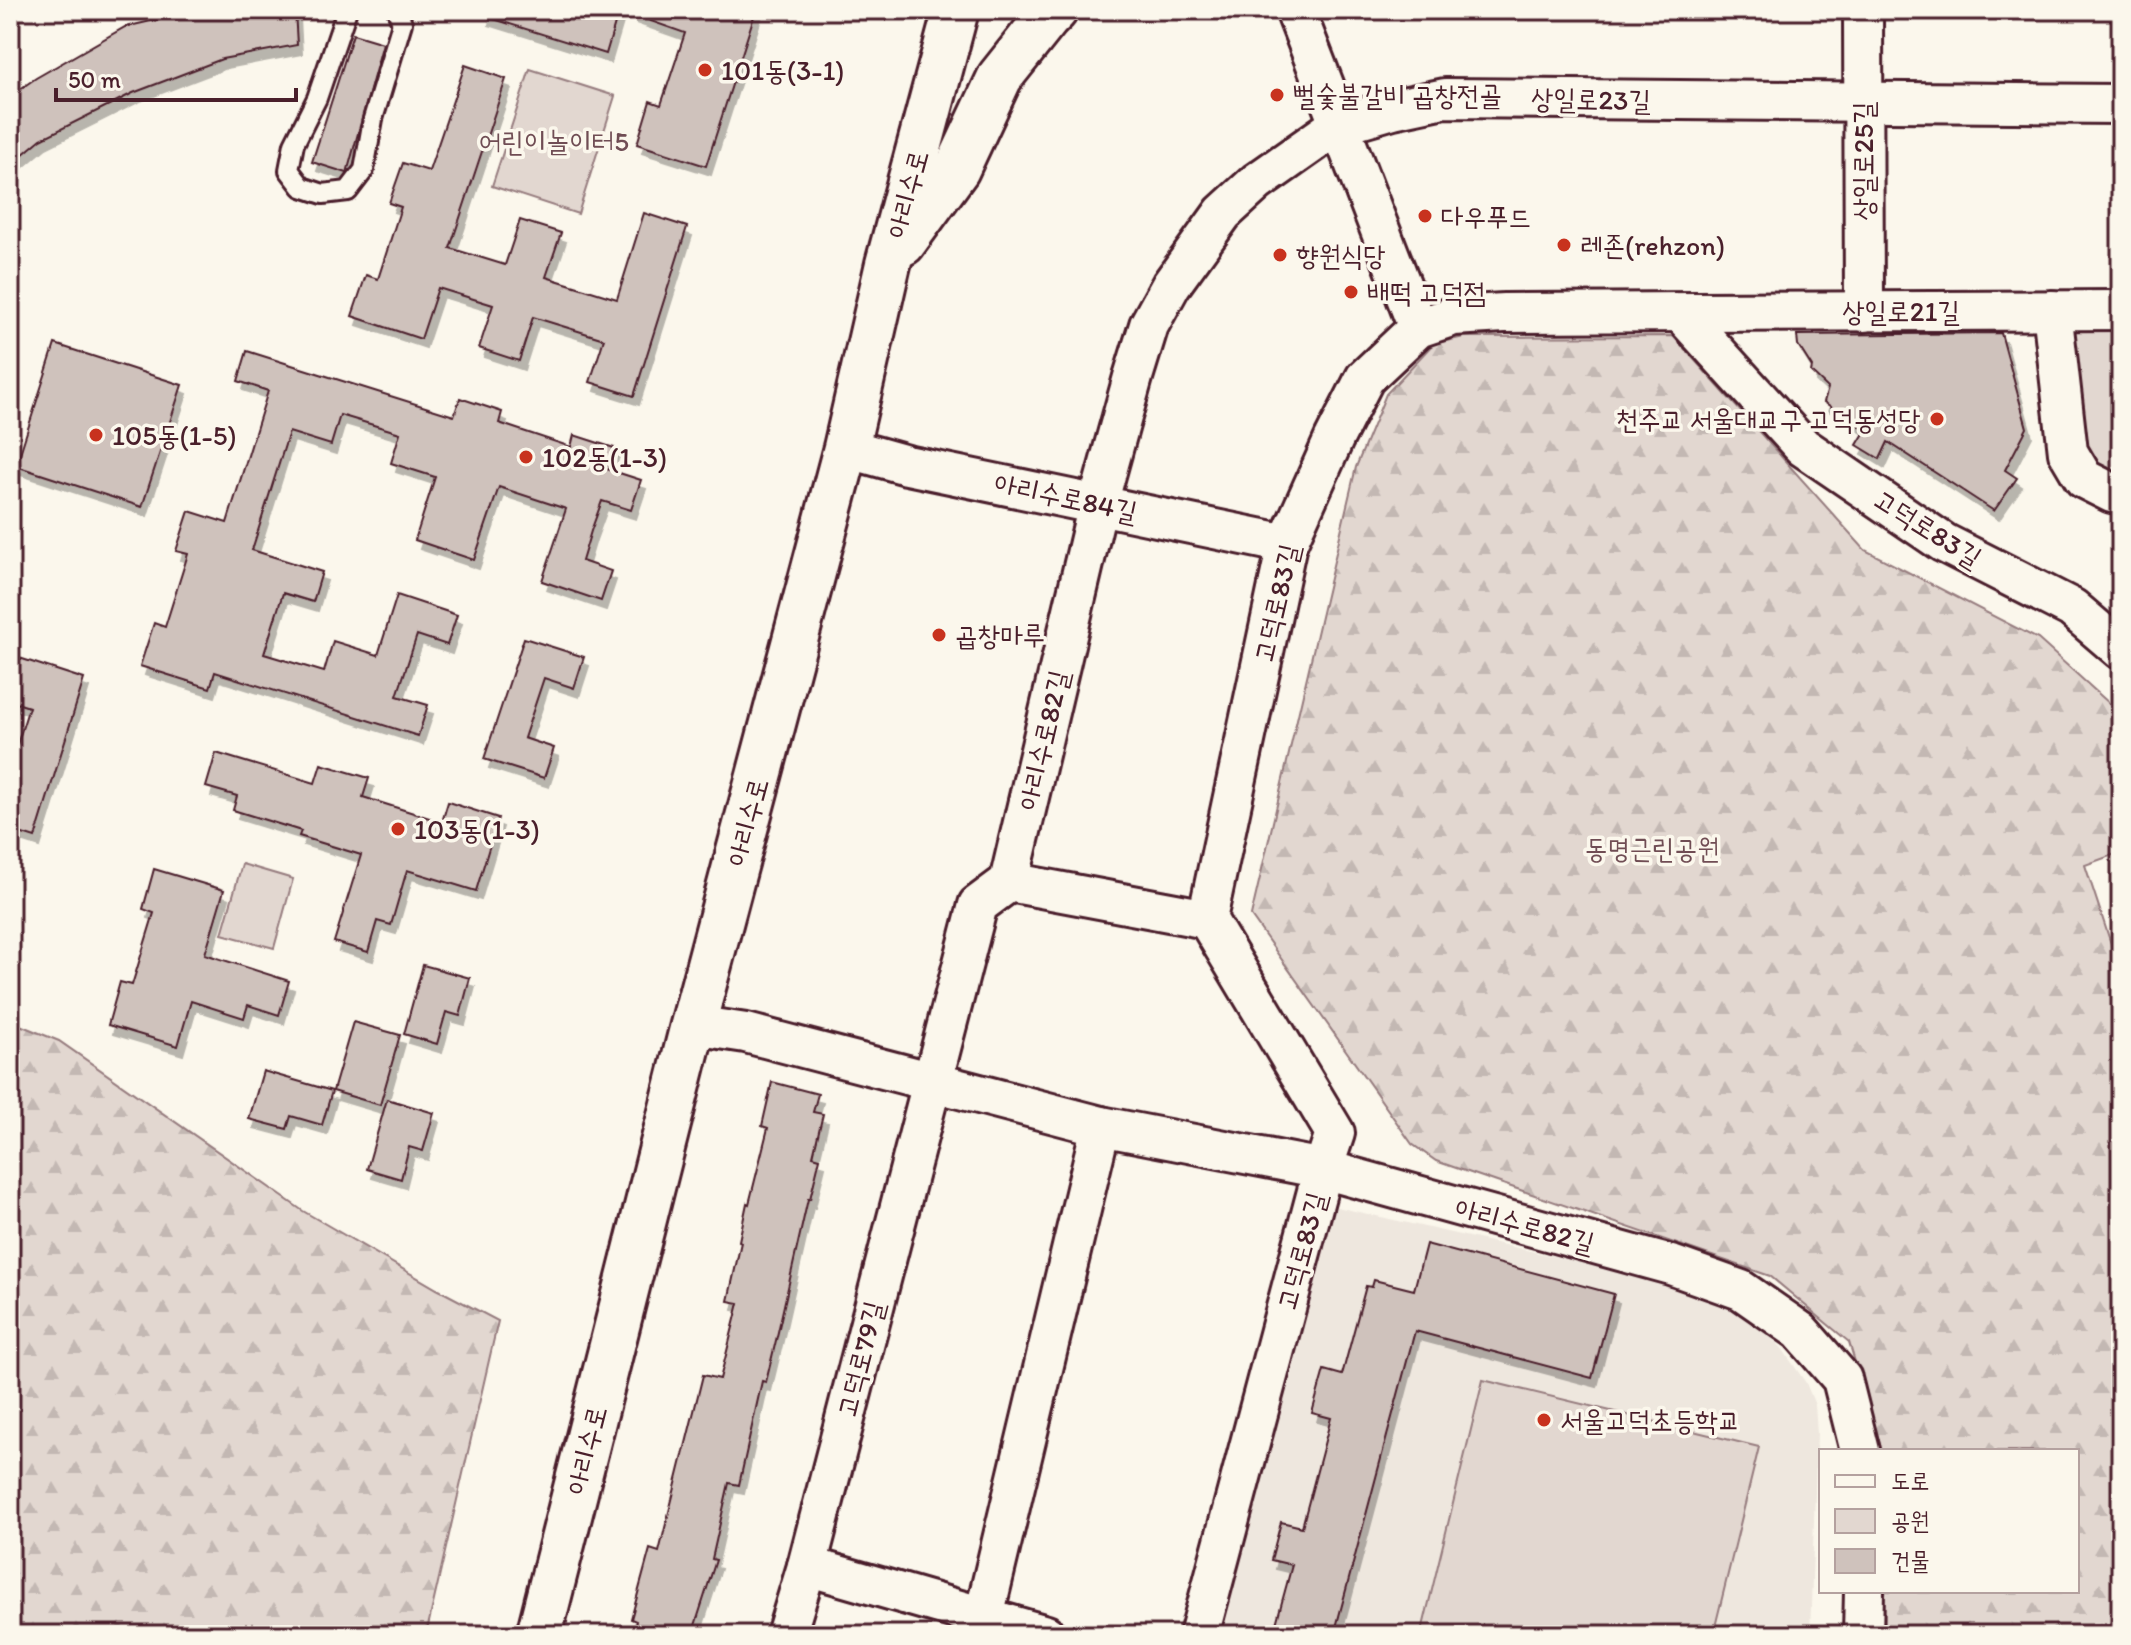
<svg xmlns="http://www.w3.org/2000/svg" width="2131" height="1645" font-family="Itim,'Poor Story',sans-serif">
<defs>
<pattern id="forest-firs" width="22" height="20" patternUnits="userSpaceOnUse" patternTransform="scale(2)"><rect width="22" height="20" fill="#e2d7d0"/><path d="M5 1l3.5 6h-7zM16 11l3.5 6h-7z" fill="#c3b8b3"/></pattern>
<filter id="shadow"><feDropShadow dx="5" dy="9" stdDeviation="0" flood-color="#0004"/></filter>
</defs>
<rect width="100%" height="100%" fill="#fbf7ec"/>
<filter id="ink" filterUnits="userSpaceOnUse"><feTurbulence type="fractalNoise" baseFrequency=".0125" numOctaves="2"/><feDisplacementMap in="SourceGraphic" scale="16" xChannelSelector="R" yChannelSelector="G"/><feConvolveMatrix kernelMatrix="1 2 1 2 8 2 1 2 1" color-interpolation-filters="sRGB"/></filter>
<g filter="url(#ink)">
<!-- built -->
<path fill="#eee7de" d="M1328,1205L1697,1289L1741,1311L1781,1347L1806,1383L1815,1405L1817,1434L1810,1635H1215Z"/>
<!-- forest -->
<g fill="url(#forest-firs)" stroke="#967b7e" stroke-width="2">
<path d="M1673,336L1865,550L2038,639L2121,714V852L2085,865L2121,974V1635H1885L1884,1591H2077V1451H1882L1849,1342L1770,1276L1436,1161L1412,1144L1251,916L1356,467L1386,394L1433,344L1464,337Z"/>
<path d="M10,1021L59,1041L303,1211L437,1289L498,1321L426,1635H10Z"/>
</g>
<!-- green -->
<g fill="#e2d7d0" stroke="#967b7e" stroke-width="2">
<path d="M530,69L615,96L578,214L492,186Z"/>
<path d="M2121,314V491L2087,475L2056,315Z"/>
<path d="M242,864L293,879L274,948L222,934Z"/>
<path d="M1483,1380L1759,1447L1713,1635H1421Z"/>
</g>
<!-- building -->
<g fill="#cfc2bc" stroke="#4a1f2b" stroke-width="2" filter="url(#shadow)">
<path d="M199,10H295L297,45L222,59L133,93L41,139L10,165V96L36,78L125,27Z"/>
<path d="M485,10H619L606,54L484,16Z"/>
<path d="M631,10H756L706,166L637,144L650,101L661,105L685,33L631,14Z"/>
<path d="M353,34L383,43L347,173L312,162Z"/>
<path d="M465,65L506,79L450,248L505,265L520,220L561,233L546,277L617,299L644,213L687,227L634,396L590,382L604,339L533,317L519,361L479,348L493,305L438,288L421,339L352,316L366,275L378,279L401,207L389,203L403,163L429,171Z"/>
<path d="M2001,333L2027,428L2005,470L2017,478L1994,511L1888,442L1880,459L1857,445L1866,430L1824,402L1828,388L1811,372L1812,367L1798,345L1797,335Z"/>
<path d="M55,344L182,385L142,507L16,466Z"/>
<path d="M247,351L454,416L460,398L502,412L499,423L571,447L574,435L614,448L607,469L641,480L631,510L602,501L591,531L582,561L611,571L601,601L542,581L566,509L499,487L474,560L415,540L435,477L391,463L400,433L340,415L331,445L289,432L252,550L322,572L313,602L283,593L264,654L324,672L333,641L378,655L397,595L457,615L447,645L417,635L397,696L428,705L418,736L215,672L210,688L140,666L154,623L165,627L188,554L176,551L189,511L227,523L268,391L238,381Z"/>
<path d="M524,638L584,657L574,688L544,678L524,738L554,748L544,778L484,759Z"/>
<path d="M10,655L84,679L35,838L10,830V767L29,707L10,701Z"/>
<path d="M216,753L315,783L321,764L369,778L363,797L442,822L448,802L498,818L476,891L407,870L391,925L377,921L368,952L334,942L361,855L299,836L301,831L233,810L237,796L206,787Z"/>
<path d="M154,869L224,890L205,954L289,981L279,1015L248,1005L244,1018L191,1001L178,1046L108,1025L120,982L132,985L154,913L143,909Z"/>
<path d="M423,965L470,978L460,1016L446,1012L437,1044L404,1034Z"/>
<path d="M353,1022L400,1035L380,1105L333,1091Z"/>
<path d="M263,1071L332,1091L322,1125L291,1116L287,1129L249,1119Z"/>
<path d="M772,1082L818,1094L813,1112L823,1114L813,1156L820,1158L810,1199H808L778,1332L766,1382L762,1381L739,1485L729,1483L712,1559L716,1560L692,1635H632L636,1621L631,1619L650,1549L659,1552L703,1375L720,1379L739,1303L728,1301L741,1242L739,1241L747,1203L749,1204L768,1128L762,1126Z"/>
<path d="M387,1099L434,1113L423,1151L409,1147L401,1179L367,1169Z"/>
<path d="M1426,1244L1614,1294L1592,1378L1415,1331L1334,1635H1273L1292,1565L1271,1560L1281,1522L1302,1527L1331,1418L1312,1413L1324,1370L1342,1375L1366,1286L1372,1287L1374,1280L1414,1290Z"/>
</g>
<g fill="none" stroke-linecap="round" stroke-linejoin="round">
<!-- lane casing -->
<g stroke="#4a1f2b" stroke-width="24">
<path id="lane" d="M347,10L317,98L294,144L289,170L302,187L323,194L348,191L364,170L373,119L402,23L397,10"/>
</g>
<!-- street casing -->
<g stroke="#4a1f2b" stroke-width="44">
<g id="street">
<path d="M1295,10L1418,328"/>
<path d="M1863,10L1864,312"/>
<path d="M2052,310L2068,452L2084,479L2112,493L2121,495"/>
<path d="M1681,313L1803,447L1944,543L2072,608L2121,650"/>
<path d="M846,448L907,465L1287,544"/>
<path d="M1009,882L1207,919"/>
<path d="M693,1025L746,1033L1101,1126L1323,1169L1671,1265L1741,1290L1800,1331L1842,1379L1860,1451"/>
<path d="M807,1566L1046,1635"/>
<path d="M984,1616L1101,1126"/>
<path d="M786,1635L807,1566L978,905L1009,882L1098,504L1133,377L1149,325L1171,285L1223,213L1257,182L1338,125L1393,109L1445,98L2121,104"/>
<path d="M1199,1635L1323,1169L1335,1133L1207,919L1287,544L1334,439L1365,378L1418,328L1454,316L1504,313L2121,310"/>
<path d="M1863,1635L1864,1591"/>
</g>
</g>
<!-- secondary casing -->
<g stroke="#4a1f2b" stroke-width="50">
<g id="secondary">
<path d="M903,243L957,169L1000,77L1047,18L1055,10"/>
<path d="M539,1635L693,1025L846,448L888,264L956,10"/>
</g>
</g>
<!-- lane -->
<use href="#lane" stroke="#fbf7ec" stroke-width="18"/>
<!-- street -->
<use href="#street" stroke="#fbf7ec" stroke-width="38"/>
<!-- secondary -->
<use href="#secondary" stroke="#fbf7ec" stroke-width="44"/>
</g>
</g>
<!-- markers -->
<g fill="#c8321e" stroke="#fbf7ec" stroke-width="3">
<circle cx="705" cy="70" r="8"/>
<circle cx="1277" cy="95" r="8"/>
<circle cx="1425" cy="216" r="8"/>
<circle cx="1564" cy="245" r="8"/>
<circle cx="1280" cy="255" r="8"/>
<circle cx="1351" cy="292" r="8"/>
<circle cx="1937" cy="419" r="8"/>
<circle cx="96" cy="435" r="8"/>
<circle cx="526" cy="457" r="8"/>
<circle cx="939" cy="635" r="8"/>
<circle cx="398" cy="829" r="8"/>
<circle cx="1544" cy="1420" r="8"/>
</g>
<g text-anchor="middle" stroke-width="7" stroke-linejoin="round" paint-order="stroke">
<!-- poi labels -->
<g font-size="28" fill="#4a1f2b" stroke="#fbf7ec" text-anchor="start">
<text x="721" y="80">101동(3-1)</text>
<text x="1293" y="105">뻘숯불갈비 곱창전골</text>
<text x="1441" y="226">다우푸드</text>
<text x="1580" y="255">레존(rehzon)</text>
<text x="1296" y="265">향원식당</text>
<text x="1367" y="302">배떡 고덕점</text>
<text x="1921" y="429" text-anchor="end">천주교 서울대교구 고덕동성당</text>
<text x="112" y="445">105동(1-5)</text>
<text x="542" y="467">102동(1-3)</text>
<text x="955" y="645">곱창마루</text>
<text x="414" y="839">103동(1-3)</text>
<text x="1560" y="1430">서울고덕초등학교</text>
</g>
<!-- street labels -->
<g font-size="28" fill="#4a1f2b" stroke="#fbf7ec">
<text transform="translate(1591 99) rotate(1)" y="10">상일로23길</text>
<text transform="translate(1863 161) rotate(-90)" y="10">상일로25길</text>
<text transform="translate(907 194) rotate(-75)" y="10">아리수로</text>
<text x="1901" y="321">상일로21길</text>
<text transform="translate(1066 497) rotate(12)" y="10">아리수로84길</text>
<text transform="translate(1928 528) rotate(32)" y="10">고덕로83길</text>
<text transform="translate(1276 603) rotate(-77)" y="10">고덕로83길</text>
<text transform="translate(1043 740) rotate(-77)" y="10">아리수로82길</text>
<text transform="translate(747 822) rotate(-75)" y="10">아리수로</text>
<text transform="translate(1525 1225) rotate(15)" y="10">아리수로82길</text>
<text transform="translate(1301 1251) rotate(-75)" y="10">고덕로83길</text>
<text transform="translate(860 1359) rotate(-76)" y="10">고덕로79길</text>
<text transform="translate(586 1450) rotate(-76)" y="10">아리수로</text>
</g>
<!-- park labels -->
<g font-size="28" fill="#704d54" stroke="#fbf7ec">
<text x="554" y="151">어린이놀이터5</text>
<text x="1652" y="858">동명근린공원</text>
</g>
</g>
<!-- margin -->
<rect width="2131" height="1645" fill="none" stroke="#fbf7ec" stroke-width="40"/>
<rect x="20" y="20" width="2091" height="1605" fill="none" stroke="#4a1f2b" stroke-width="3" filter="url(#ink)"/>
<!-- legend -->
<rect x="1819" y="1449" width="260" height="144" fill="#fbf7ec" stroke="#b4a19f" stroke-width="2"/>
<rect x="1835" y="1475" width="40" height="12" fill="#fbf7ec" stroke="#b4a19f" stroke-width="2"/>
<text x="1891" y="1489" font-size="24" fill="#4a1f2b">도로</text>
<rect x="1835" y="1509" width="40" height="24" fill="#e2d7d0" stroke="#b4a19f" stroke-width="2"/>
<text x="1891" y="1529" font-size="24" fill="#4a1f2b">공원</text>
<rect x="1835" y="1549" width="40" height="24" fill="#cfc2bc" stroke="#b4a19f" stroke-width="2"/>
<text x="1891" y="1569" font-size="24" fill="#4a1f2b">건물</text>
<!-- scale -->
<path d="M56 88v12h240v-12" fill="none" stroke="#4a1f2b" stroke-width="4"/>
<text x="68" y="88" font-size="24" fill="#4a1f2b" stroke="#fbf7ec" stroke-width="6" paint-order="stroke">50 m</text>
</svg>
